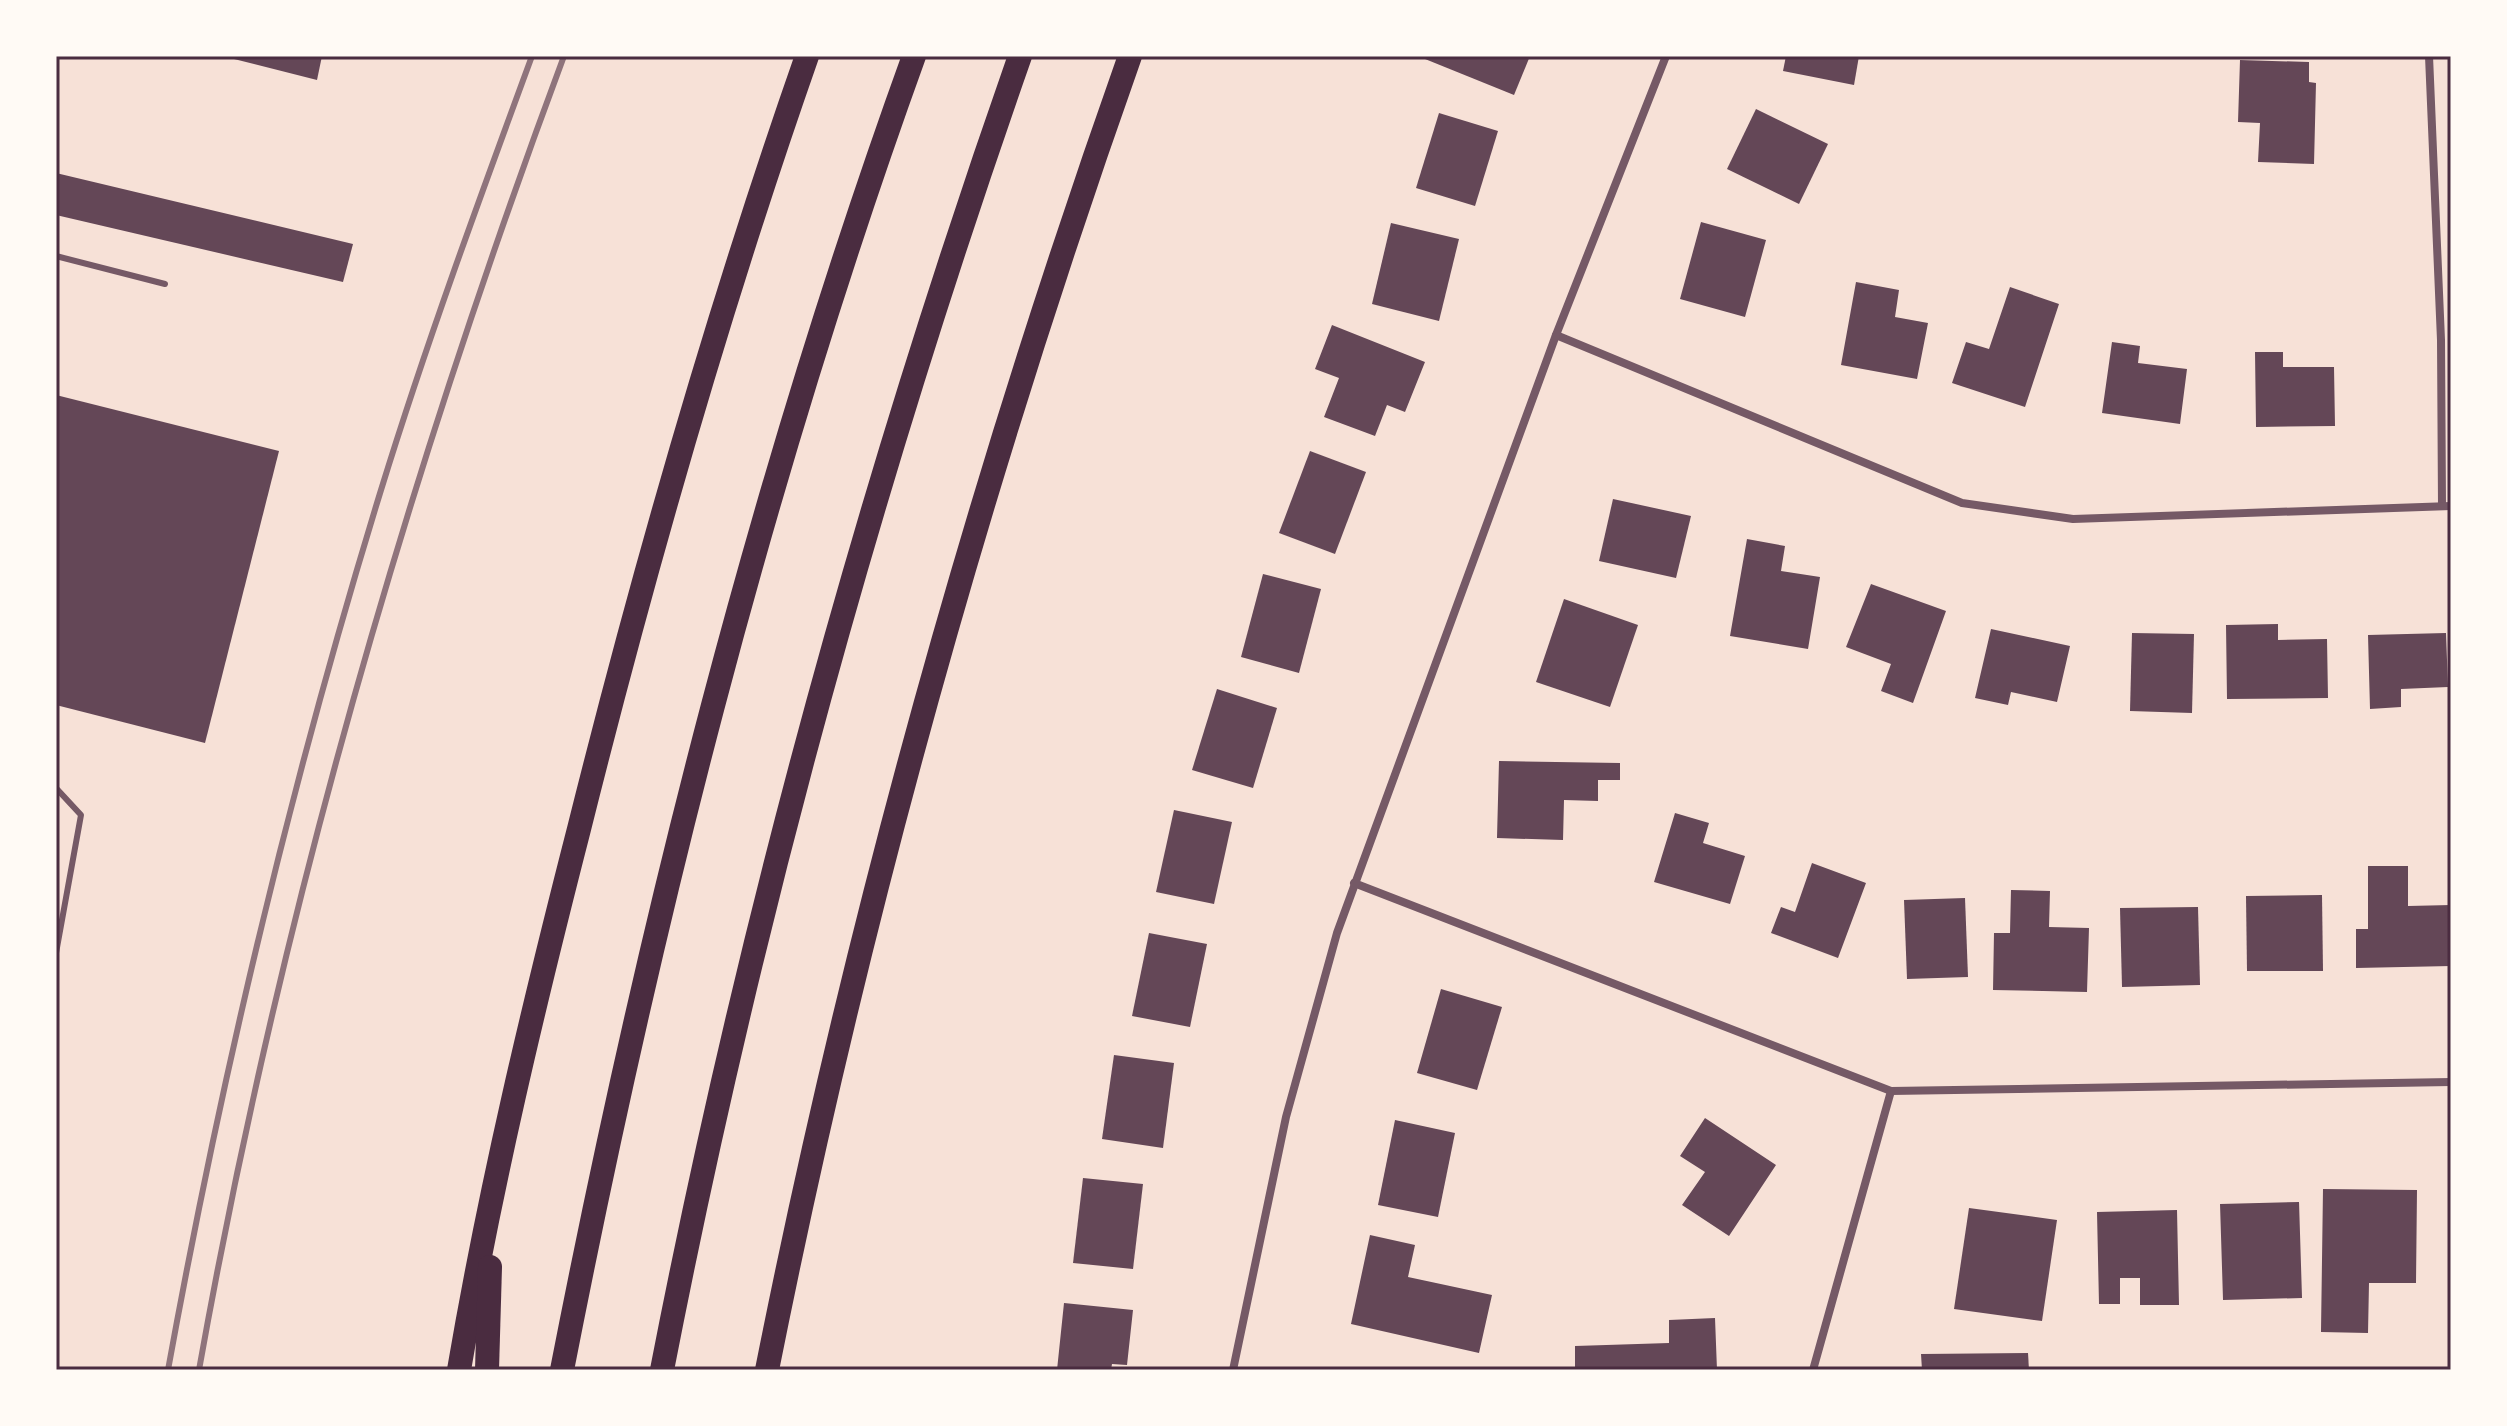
<svg xmlns="http://www.w3.org/2000/svg" width="2507" height="1426" font-family="Mulish,sans-serif">
<rect width="100%" height="100%" fill="#f7e1d7"/>
<!-- building -->
<g fill="#644757">
<path d="M222,56H322L317,80Z"/>
<path d="M1426,56H1530L1514,95L1425,59Z"/>
<path d="M1786,56H1859L1854,85L1783,71Z"/>
<path d="M2240,60L2309,62V82L2316,83L2314,164L2258,162L2260,123L2238,122Z"/>
<path d="M1756,109L1828,144L1799,204L1727,169Z"/>
<path d="M1439,113L1498,131L1475,206L1416,188Z"/>
<path d="M56,173L353,244L343,282L56,215Z"/>
<path d="M1701,222L1766,240L1745,317L1680,299Z"/>
<path d="M1391,223L1459,239L1439,321L1372,304Z"/>
<path d="M1856,282L1899,290L1895,317L1928,323L1917,379L1841,365Z"/>
<path d="M2010,287L2059,304L2025,407L1952,383L1966,342L1989,349Z"/>
<path d="M1332,325L1425,362L1405,412L1387,405L1375,436L1324,417L1339,378L1315,369Z"/>
<path d="M2112,342L2140,346L2138,363L2187,369L2180,424L2102,413Z"/>
<path d="M2255,352H2283V367H2334L2335,426L2256,427Z"/>
<path d="M56,395L279,451L205,743L56,705Z"/>
<path d="M1310,451L1366,472L1335,554L1279,533Z"/>
<path d="M1613,499L1691,516L1676,578L1599,561Z"/>
<path d="M1747,539L1785,546L1781,571L1820,577L1808,649L1730,636Z"/>
<path d="M1263,574L1321,589L1299,673L1241,657Z"/>
<path d="M1871,584L1946,611L1913,703L1881,691L1891,664L1846,647Z"/>
<path d="M1564,599L1638,625L1610,707L1536,682Z"/>
<path d="M2278,624V640L2327,639L2328,698L2227,699L2226,625Z"/>
<path d="M1991,629L2070,646L2057,702L2011,692L2008,705L1975,698Z"/>
<path d="M2132,633L2194,634L2192,713L2130,711Z"/>
<path d="M2446,633L2448,687L2401,689V707L2370,709L2368,635Z"/>
<path d="M1217,689L1277,708L1253,788L1192,770Z"/>
<path d="M1499,761L1620,763V780H1598V801L1564,800L1563,840L1497,838Z"/>
<path d="M1174,810L1232,822L1214,904L1156,892Z"/>
<path d="M1675,813L1709,823L1703,843L1745,856L1730,904L1654,882Z"/>
<path d="M1812,863L1866,883L1838,958L1771,933L1781,907L1795,912Z"/>
<path d="M2368,866H2408V906L2451,905V966L2356,968V929H2368Z"/>
<path d="M2011,890L2050,891L2049,927L2089,928L2087,992L1993,990L1994,933H2010Z"/>
<path d="M2322,895L2323,971H2247L2246,896Z"/>
<path d="M1965,898L1968,977L1907,979L1904,900Z"/>
<path d="M2198,907L2200,985L2122,987L2120,908Z"/>
<path d="M1149,933L1207,944L1190,1027L1132,1016Z"/>
<path d="M1441,989L1502,1007L1477,1090L1417,1073Z"/>
<path d="M1114,1055L1174,1063L1163,1148L1102,1139Z"/>
<path d="M1705,1118L1776,1165L1729,1236L1682,1205L1705,1172L1680,1156Z"/>
<path d="M1395,1120L1455,1133L1438,1217L1378,1205Z"/>
<path d="M1083,1178L1143,1184L1133,1269L1073,1263Z"/>
<path d="M2323,1189L2417,1190L2416,1283H2369L2368,1333L2321,1332Z"/>
<path d="M2299,1202L2302,1298L2223,1300L2220,1204Z"/>
<path d="M1969,1208L2057,1220L2042,1321L1954,1309Z"/>
<path d="M2177,1210L2179,1305H2140V1278H2120V1304H2099L2097,1212Z"/>
<path d="M1370,1235L1415,1245L1408,1277L1492,1295L1479,1353L1351,1324Z"/>
<path d="M1064,1303L1133,1310L1127,1365L1112,1364L1111,1370H1057Z"/>
<path d="M1715,1318L1717,1370H1575V1346L1669,1343V1320Z"/>
<path d="M2028,1353L2029,1370H1922L1921,1354Z"/>
</g>
<g fill="none" stroke-linecap="round" stroke-linejoin="round">
<!-- service -->
<g stroke="#755966" stroke-width="6">
<path d="M56,256L165,284"/>
<path d="M56,788L81,815L56,953"/>
</g>
<!-- minor -->
<g stroke="#755966" stroke-width="8">
<path d="M2429,56L2441,340L2442,506"/>
<path d="M1556,335L1962,503L2073,519L2451,506"/>
<path d="M1354,883L1891,1091L2451,1082"/>
<path d="M1233,1370L1286,1117L1337,933L1556,335L1666,56"/>
<path d="M1813,1370L1891,1091"/>
</g>
<!-- motorway -->
<g stroke="#4a2c40" stroke-width="24">
<path d="M459,1370C490,1188 533,1008 579,829C644,569 718,310 807,56"/>
<path d="M487,1370L490,1267"/>
<path d="M562,1370C649,925 760,482 914,56"/>
<path d="M662,1370C749,923 869,486 1020,56"/>
<path d="M767,1370C856,923 978,485 1130,56"/>
</g>
<!-- rail -->
<g stroke="#8f747c" stroke-width="6">
<path d="M168,1370C222,1073 292,779 381,490C426,344 479,200 532,56"/>
<path d="M199,1370C279,921 405,483 564,56"/>
</g>
</g>
<!-- border -->
<rect width="2507" height="1426" fill="none" stroke="#fffaf5" stroke-width="116"/>
<rect x="58" y="58" width="2391" height="1310" fill="none" stroke="#4a2c40" stroke-width="3"/>
</svg>
